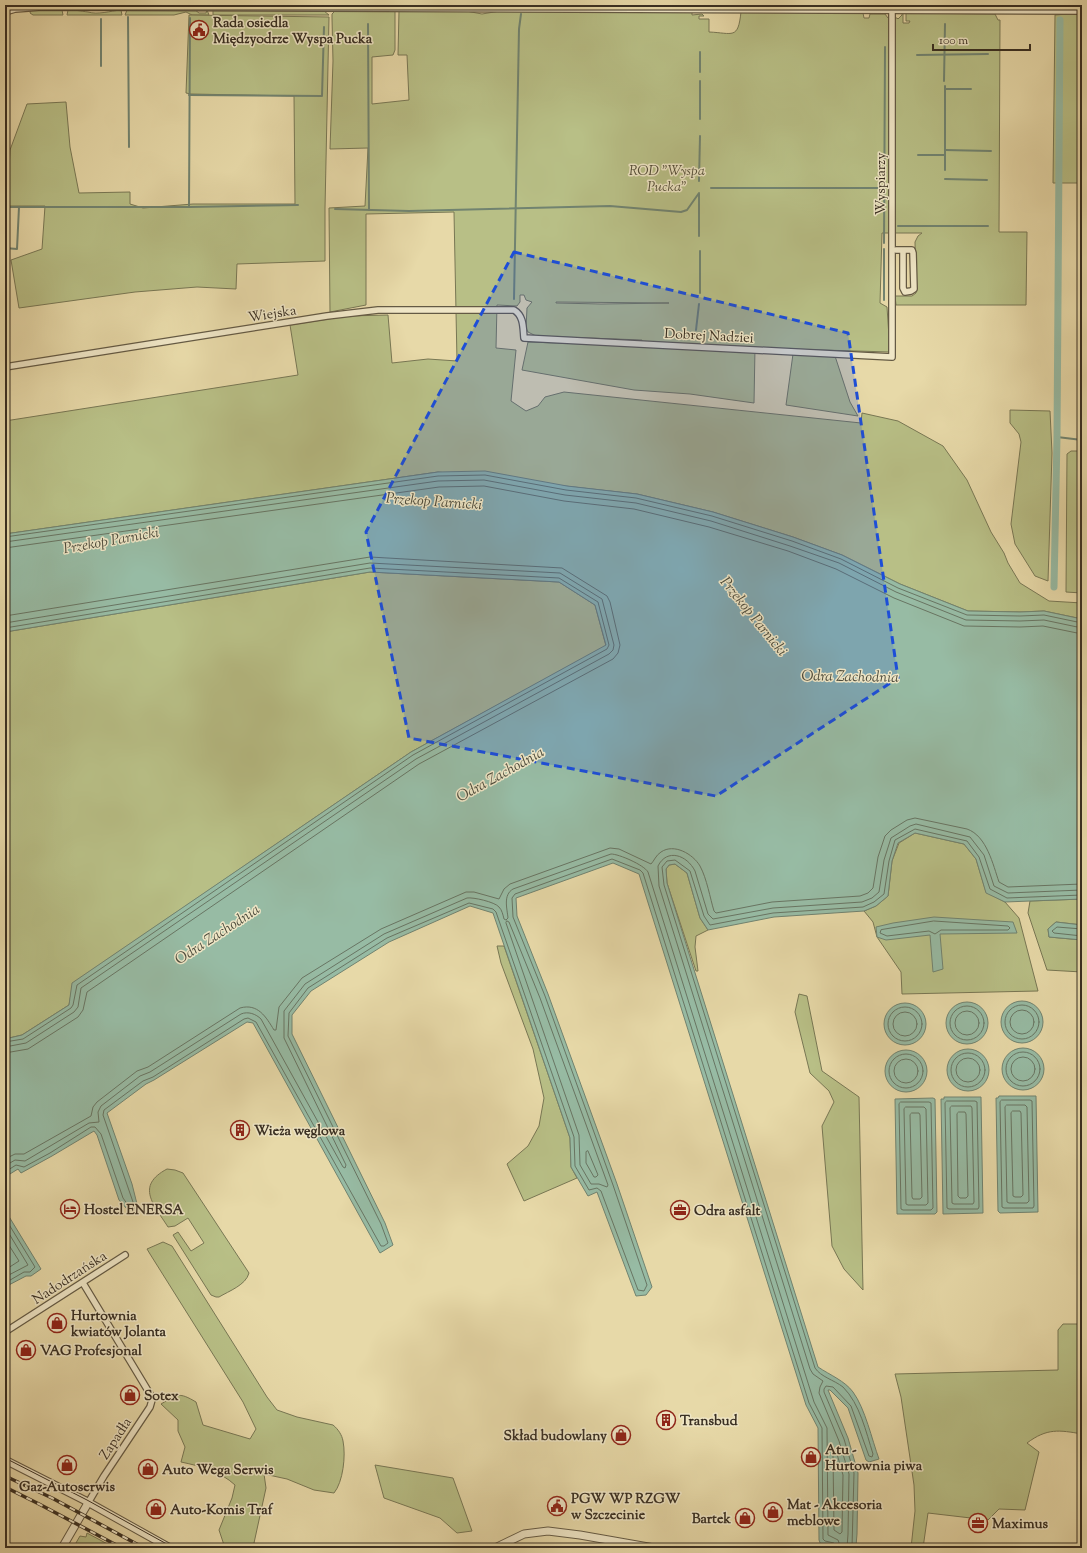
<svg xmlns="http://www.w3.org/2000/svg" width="1087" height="1553" font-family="'Sorts Mill Goudy',serif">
<rect width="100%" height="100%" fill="#e7d9a8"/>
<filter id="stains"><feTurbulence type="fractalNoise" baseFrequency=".005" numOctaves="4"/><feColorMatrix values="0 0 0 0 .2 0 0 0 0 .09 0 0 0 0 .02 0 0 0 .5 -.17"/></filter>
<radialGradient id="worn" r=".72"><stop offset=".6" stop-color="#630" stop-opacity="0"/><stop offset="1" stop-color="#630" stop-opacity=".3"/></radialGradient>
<!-- green -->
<g fill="#b8bf86" stroke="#787754" fill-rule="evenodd">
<path d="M266,5H582V6Z"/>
<path d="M583,5H725V7L583,6Z"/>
<path d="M729,5H887V8L729,7Z"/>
<path d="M892,5H955V8H891Z"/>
<rect x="1001" y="5" width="29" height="3"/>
<rect x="1045" y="5" width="37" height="3"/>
<path d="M31,10H62L63,15H33L30,13Z"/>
<path d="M68,10C77,10 80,11 88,12C98,15 110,11 121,10L122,15H67Z"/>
<path d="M127,10H195L199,13H206L207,10L209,15H192L186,12L174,15H125Z"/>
<path d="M213,10L324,11L329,15H213Z"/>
<path d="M335,11H395V50L393,55L372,57V104L409,100L407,55H398L399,11H466L482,14L500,11L692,12V15L702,14L704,16H699V19H709V32C733,33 738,40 741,12L863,13L864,18H869L870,14H885L888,18H897L898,19L902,15V13H903V23H909L910,21H906V13L995,14L998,20H1000L999,232H1027L1026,305H896L895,296H912L916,293L915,242L918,236L922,233H882L880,303L887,307L890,352L755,348L754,403L690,394L634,390L522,370L528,342L641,346L642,340L536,336L528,332L526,328L527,308L532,302L526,300L524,295H520V302L517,306L497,305L496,348L516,350L511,401L526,411L538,406L545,397L564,392L861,423L862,413L898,421L943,446L967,480L991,532L1004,553L1008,563L1020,583L1049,601L1082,603V619L1044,611L1020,612L968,611L900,584L842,555L793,537L713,512L637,494L438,472L5,534V421L298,375L290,325L348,316L388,315L392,363L428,359L457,361L454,212L366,214V305L330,312L329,208L365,206L368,148L330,149L333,61L332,18V14ZM556,303V302L669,303L601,304Z"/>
<path d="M1082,13V183H1053L1055,15Z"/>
<path d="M189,15L329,17L325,208V261L237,264L236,289L197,287L135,292L19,308L11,260L42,249L45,206H7L10,150L27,104L66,102L70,147L79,193L130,192V204L143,208L193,204H295L294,96L191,94L186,93Z"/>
<path d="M793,354L835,356L850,402L858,416L786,405Z"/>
<path d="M1010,410L1050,411L1052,453L1048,581L1035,576L1015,544L1011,524L1021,442L1019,434L1010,423Z"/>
<path d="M1071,451H1082V593L1066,592L1067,454Z"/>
<path d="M370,572L559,582L595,605L606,646L411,752L73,983L69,1005L22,1035L9,1038L5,1027V632Z"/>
<path d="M915,833L964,844L976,859L986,892L1005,902L1019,918L1038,991L902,994L901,972L877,937L873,922L864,911L876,906L888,896L892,861L899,843Z"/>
<path d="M675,864L687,873L700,918L708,930L696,936L695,947L698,971H696L667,883L666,869L669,865Z"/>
<path d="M1082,899V925L1056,922L1048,929L1049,937L1082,940V972L1047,970L1028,913L1030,901Z"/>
<path d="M497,946H504L570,1138L571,1167L577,1178L524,1201L507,1164L528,1146L539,1126L544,1098L533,1049L501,963Z"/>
<path d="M799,994L807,996L822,1071L859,1097L863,1290L844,1269L832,1246L822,1126L834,1102L829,1091L810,1073L795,1012Z"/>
<path d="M167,1169L175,1170L183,1173L249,1273C246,1285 229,1291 219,1297H216L211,1295L173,1235L178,1232L191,1251L204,1243L188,1218L175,1226L168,1227C154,1205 135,1186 167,1169Z"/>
<path d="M163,1242L172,1246L267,1397L277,1410L297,1417L333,1425C338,1429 342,1435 343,1441C346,1456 343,1482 334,1493L314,1490L287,1479L264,1474L266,1488L254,1543L248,1548H225L219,1530L232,1498L235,1485C220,1471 200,1466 181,1462L185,1447L178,1431V1420L161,1404C178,1394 179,1392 196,1402L203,1425L250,1439L256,1429L243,1402L150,1254L147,1249Z"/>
<path d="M1063,1324H1082V1434C1059,1430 1047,1428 1027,1443L1039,1452L1025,1510L999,1509L988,1520L928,1513L923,1548H911L915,1511L914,1485L901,1397L895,1374L1058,1370V1330Z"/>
<path d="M375,1465L453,1478L472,1531L457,1533L440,1518L384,1498Z"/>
<path d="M87,1533L115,1548H73L80,1536L86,1537Z"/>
</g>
<!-- water -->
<g fill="#97bba4" stroke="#718370">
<path d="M485,471L567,486L637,494L713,512L793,537L842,555L900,584L968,611L1020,612L1044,611L1082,619V899L1005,902L986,893L976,859L964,844L915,833L898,843L892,861L888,896L876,906L864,911L774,917L708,930L700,918L687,873L675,864L669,865L666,869L667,883L818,1367C830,1375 845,1381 853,1392C865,1408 872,1440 879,1459L869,1462L866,1460L848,1408L830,1390H828L848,1438L858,1473L857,1534L856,1546L840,1547L821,1545L819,1540L818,1428L806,1405L639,874L613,863L516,898L517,916L548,994L617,1184L652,1287L646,1295L636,1296L597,1192L588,1196L571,1167L570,1138L493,913L470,906L389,942L311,991L292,1015V1034L385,1223L393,1245L380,1253L253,1023L247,1022L154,1080L146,1084L107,1113L132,1184L138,1208L127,1209L119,1200L97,1135L94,1131L52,1156L21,1173L18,1169L5,1177V1039L22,1035L69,1005L72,983L411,752L606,645L595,605L559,582L370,572L5,632V534L438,472Z"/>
<path d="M934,917L1013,922L1017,933L940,934L943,969L933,972L930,935L886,940L877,937L876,927L893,923Z"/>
<path d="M1056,922L1082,925V940L1049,937L1048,929Z"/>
<circle cx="1022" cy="1022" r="21"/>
<circle cx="967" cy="1023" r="21"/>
<circle cx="905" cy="1024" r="21"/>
<circle cx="1023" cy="1069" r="21"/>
<circle cx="968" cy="1070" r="21"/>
<circle cx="906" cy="1071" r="21"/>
<path d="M999,1096H1036L1038,1212L1000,1213L998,1211L996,1098H998Z"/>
<path d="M944,1097H981L983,1213L943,1214L941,1099H944Z"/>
<path d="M933,1098L935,1099L937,1212L935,1214H897L895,1099Z"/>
<path d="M5,1210L41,1269L31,1276H26L5,1287Z"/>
</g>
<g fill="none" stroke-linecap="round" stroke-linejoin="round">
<!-- shore -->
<g stroke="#687563" stroke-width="1">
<path d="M5,537L438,476L485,475L566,490L636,498L712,516L792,541L841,559L898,588L967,615L1020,616L1044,615L1082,623"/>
<path d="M5,542L438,481L484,480L565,495L636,503L711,521L790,546L839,563L896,592L966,620L1020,621L1044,620L1082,628"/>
<path d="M5,548L439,487L484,486L564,501L634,509L709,527L788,551L836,569L894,598L964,626L1020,627L1043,626L1082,634"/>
<path d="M5,616L370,557L562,568L607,596L610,602L620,645L618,653L613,659L419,764L87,992L83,1010L78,1017L28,1049L5,1053"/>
<path d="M5,623L370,563L560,573L602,599L614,645L613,650L609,654L416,759L81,988L78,1007L74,1012L26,1043L5,1047"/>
<path d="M5,628L370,568L559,578L598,602L609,645L607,649L413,755L77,985L73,1005L71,1008L23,1039L5,1042"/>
<path d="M507,921L509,922L540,998L608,1185L607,1187L599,1184H591L580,1165L579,1135L506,923Z"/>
<path d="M934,921L1008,926L1010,928L1008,930H941L935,934L929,931L887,936L880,933L881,930Z"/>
<path d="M1082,929L1057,927L1052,931L1054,933L1082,936"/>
<circle cx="1022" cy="1022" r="17"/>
<circle cx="967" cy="1023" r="17"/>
<circle cx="905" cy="1024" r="17"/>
<circle cx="1022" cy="1022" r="12"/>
<circle cx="967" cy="1023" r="12"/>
<circle cx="905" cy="1024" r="12"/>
<circle cx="1023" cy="1069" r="17"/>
<circle cx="968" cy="1070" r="17"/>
<circle cx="906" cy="1071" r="17"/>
<circle cx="1023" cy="1069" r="12"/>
<circle cx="968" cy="1070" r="12"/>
<circle cx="906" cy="1071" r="12"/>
<path d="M1002,1100H1030L1032,1101L1034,1206L1033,1208H1004L1002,1207L1000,1102Z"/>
<path d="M947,1101H975L977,1102L979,1207L978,1209H949L947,1208L945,1103Z"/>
<path d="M901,1102H929L931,1103L933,1208L931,1210H903L901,1209L899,1104Z"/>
<path d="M1007,1105H1025L1027,1107L1029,1201L1027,1203H1009L1007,1202L1005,1107Z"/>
<path d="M952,1106H971L972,1108L974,1202L973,1204H954L952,1203L950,1108Z"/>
<path d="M906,1107H924L926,1109L928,1203L926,1205H908L906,1204L904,1109Z"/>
<path d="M1013,1111H1020L1021,1113L1023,1195L1021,1197H1015L1013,1196L1011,1113Z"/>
<path d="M959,1112H965L966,1114L968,1196L966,1198H960L958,1196L957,1114Z"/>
<path d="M912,1113H919L920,1115L922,1197L920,1199H913L912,1197L910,1115Z"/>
<path d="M588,1151L598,1175L596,1177H594L586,1163V1152Z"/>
<path d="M5,1159L15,1154H24L91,1116L93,1107L97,1102L137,1071L148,1067L240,1008C258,1003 266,1017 274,1030H276L279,1007L302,978L381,929L466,892H474L499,899L504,889L510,884L610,848L619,849L651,864C654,861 656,855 661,852C674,843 693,854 700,866C707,879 710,898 714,911L716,913L772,902L860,896L868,893L873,888L878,857L885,836L891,830L907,820L915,818L967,829C987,836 993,865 999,882L1008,887L1082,884"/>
<path d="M5,1166L15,1160L25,1161L89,1123L99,1122L98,1112L101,1106L140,1076L150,1072L241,1014C248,1011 256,1014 261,1019L343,1167L345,1168L346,1165L284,1038V1011L305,984L384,934L467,898C473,897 495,902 499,907C502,910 503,915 504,919L506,920L508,918C507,908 503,895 513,889L611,854C619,854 644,865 648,872L814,1402L827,1428L828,1535L838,1540L841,1548"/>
<path d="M5,1172L16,1165L24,1167L50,1153L91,1127H95L101,1134L123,1198L128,1205L132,1204L133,1202L103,1115L104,1110L143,1081L153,1077L244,1019L248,1018L256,1022L381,1246H384L388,1243L381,1224L288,1036L289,1013L308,988L387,938L469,903L493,909L496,912L574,1137L575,1166L589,1190L597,1188L601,1191L638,1290L644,1291L647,1285L613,1185L545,996L513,917L512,898L515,894L612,859L640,870L643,873L809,1403L822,1428L823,1539L825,1541L834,1543L836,1548"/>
<path d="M5,1218L35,1267L30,1272H24L5,1283"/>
<path d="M5,1227L28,1265L5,1277"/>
<path d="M5,1239L19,1261L5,1270"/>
<path d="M835,1453L837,1454L843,1475L842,1532L840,1534L834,1530L833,1455Z"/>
<path d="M847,1548L848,1534L849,1474L839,1441L819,1393L820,1387L823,1381L813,1374L810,1369L659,886L658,866C667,848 687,855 695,871L708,914L713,919L773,908L862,902L872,898L879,892L884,860L891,838L910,826L916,824L970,837L984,855L994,886L1008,893L1082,890"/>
<path d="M852,1548L854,1473L844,1439L824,1392V1389L826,1386L833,1387L851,1406L869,1456L872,1457L873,1454C866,1432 860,1404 843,1387C834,1380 821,1377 815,1368L664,885L662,867L667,861L675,860L690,871L704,916L710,925L773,913L863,907L874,902L884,894L889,861L895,840L915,829L967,841L979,857L990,889L1007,898L1082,895"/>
</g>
<!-- stream -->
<g stroke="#718370" stroke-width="2">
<path d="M946,6V5"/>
<path d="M128,17L129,147"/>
<path d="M368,24L369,210"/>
<path d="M917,55L988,54"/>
<path d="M101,66V19"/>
<path d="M700,72V52"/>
<path d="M700,81V119"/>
<path d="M944,81L945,24"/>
<path d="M945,86V170"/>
<path d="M945,89H971"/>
<path d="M189,95L322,96L324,27"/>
<path d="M945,150L991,151"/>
<path d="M918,155H945"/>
<path d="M945,179L987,180"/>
<path d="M699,181L700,136"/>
<path d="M711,188H885"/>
<path d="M699,194V236"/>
<path d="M5,207H189L298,205"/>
<path d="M189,207L190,18"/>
<path d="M335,209L409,211L610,206L681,212L687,210L699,193"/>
<path d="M898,226H988"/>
<path d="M884,243L885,47"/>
<path d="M5,248L17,249L19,207"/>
<path d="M700,251V293"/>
<path d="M514,299L519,29L521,14"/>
<path d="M884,300V249"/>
<path d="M696,330L699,304"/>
<path d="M1057,437L1082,440"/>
</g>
<!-- canal -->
<path stroke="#97bba4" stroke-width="7" d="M1054,587L1057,437L1060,20"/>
<!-- minor casing -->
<g stroke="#645a44" stroke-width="8">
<g id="minor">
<path d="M5,12L15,9L42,7L1082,11"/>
<path d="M896,250H912L913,253L914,289L911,291L905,292L903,288V250"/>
<path d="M5,367L327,316L378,310H514C524,316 523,328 524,338L892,357V10"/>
<path d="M83,1283L150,1394L152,1400L150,1407L104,1476L88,1503"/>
<path d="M5,1332L125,1255"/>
</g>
</g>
<!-- tertiary casing -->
<g stroke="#645a44" stroke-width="9">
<g id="tertiary">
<path d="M5,1460L84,1500L170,1548"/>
<path d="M62,1548L88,1503"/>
<path d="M495,1548L524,1534L548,1531L580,1535L654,1548"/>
</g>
</g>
<!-- minor -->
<use href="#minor" stroke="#efe6c6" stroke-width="5.5"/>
<!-- tertiary -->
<use href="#tertiary" stroke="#efe6c6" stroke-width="7"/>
<!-- tram -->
<path stroke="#392f22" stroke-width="1" d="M5,1458L87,1500L174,1548"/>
<!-- rail casing -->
<g stroke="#392f22" stroke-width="3.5">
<g id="rail">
<path d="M5,1476L52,1498L144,1548"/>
<path d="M5,1487L39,1504L122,1548"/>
<path d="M5,1541L10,1548"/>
</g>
</g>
<!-- rail -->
<use href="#rail" stroke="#efe6c6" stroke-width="2" stroke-dasharray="6" stroke-linecap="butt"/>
</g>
<!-- marked area -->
<path fill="#1d4ed8" fill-opacity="0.2" stroke="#1d4ed8" stroke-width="3" stroke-dasharray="8 5" stroke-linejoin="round" d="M514,252L848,333L898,678L716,796L409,738L366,532Z"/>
<!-- icons -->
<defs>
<g id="civic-ring" transform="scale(1)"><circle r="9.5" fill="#efe6c6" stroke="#8f2418" stroke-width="1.5"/><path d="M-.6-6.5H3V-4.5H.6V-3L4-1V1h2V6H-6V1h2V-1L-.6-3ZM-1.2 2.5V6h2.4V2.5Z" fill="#8f2418"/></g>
<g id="building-ring" transform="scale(1)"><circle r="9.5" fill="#efe6c6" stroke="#8f2418" stroke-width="1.5"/><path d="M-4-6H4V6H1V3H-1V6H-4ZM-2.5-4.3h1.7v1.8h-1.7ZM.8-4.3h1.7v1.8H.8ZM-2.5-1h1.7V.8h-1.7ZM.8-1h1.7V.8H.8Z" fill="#8f2418"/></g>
<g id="hotel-ring" transform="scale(1)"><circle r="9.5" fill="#efe6c6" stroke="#8f2418" stroke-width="1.5"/><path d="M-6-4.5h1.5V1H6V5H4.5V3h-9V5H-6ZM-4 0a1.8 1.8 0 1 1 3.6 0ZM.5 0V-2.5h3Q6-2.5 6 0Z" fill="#8f2418"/></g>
<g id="office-ring" transform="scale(1)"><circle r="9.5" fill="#efe6c6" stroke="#8f2418" stroke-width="1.5"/><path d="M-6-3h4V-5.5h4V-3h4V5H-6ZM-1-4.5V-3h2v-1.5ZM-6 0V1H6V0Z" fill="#8f2418"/></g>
<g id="shop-ring" transform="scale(1)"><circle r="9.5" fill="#efe6c6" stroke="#8f2418" stroke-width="1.5"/><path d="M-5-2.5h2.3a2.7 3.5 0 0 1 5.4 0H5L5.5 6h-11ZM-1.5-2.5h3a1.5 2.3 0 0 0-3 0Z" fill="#8f2418"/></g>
</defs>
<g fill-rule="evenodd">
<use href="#civic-ring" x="199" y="30"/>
<use href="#building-ring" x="240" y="1130"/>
<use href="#hotel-ring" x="70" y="1209"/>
<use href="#office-ring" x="680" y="1210"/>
<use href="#shop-ring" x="57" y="1323"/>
<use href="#shop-ring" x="26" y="1350"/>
<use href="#shop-ring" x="130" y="1395"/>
<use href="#building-ring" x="666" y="1420"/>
<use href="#shop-ring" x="621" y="1435"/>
<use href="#shop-ring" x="811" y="1457"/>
<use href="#shop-ring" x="67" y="1465"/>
<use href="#shop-ring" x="148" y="1469"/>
<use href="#civic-ring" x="557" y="1506"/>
<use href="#shop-ring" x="156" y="1509"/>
<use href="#shop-ring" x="773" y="1512"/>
<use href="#shop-ring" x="745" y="1518"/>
<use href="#office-ring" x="978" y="1523"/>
</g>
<g text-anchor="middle" stroke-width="3" stroke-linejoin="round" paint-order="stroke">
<!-- poi labels -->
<g font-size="14" font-weight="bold" fill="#392f22" stroke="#efe6c6" text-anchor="start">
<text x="213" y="27">Rada osiedla<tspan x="213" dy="16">Międzyodrze Wyspa Pucka</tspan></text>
<text x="254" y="1135">Wieża węglowa</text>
<text x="84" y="1214">Hostel ENERSA</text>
<text x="694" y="1215">Odra asfalt</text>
<text x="71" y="1320">Hurtownia<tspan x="71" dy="16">kwiatów Jolanta</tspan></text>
<text x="40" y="1355">VAG Profesjonal</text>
<text x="144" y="1400">Sotex</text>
<text x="680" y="1425">Transbud</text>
<text x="607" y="1440" text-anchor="end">Skład budowlany</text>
<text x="825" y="1454">Atu -<tspan x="825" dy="16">Hurtownia piwa</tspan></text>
<text x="162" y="1474">Auto Wega Serwis</text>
<text x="67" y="1491" text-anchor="middle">Gaz-Autoserwis</text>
<text x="571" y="1503">PGW WP RZGW<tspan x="571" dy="16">w Szczecinie</tspan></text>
<text x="787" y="1509">Mat - Akcesoria<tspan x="787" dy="16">meblowe</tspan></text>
<text x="170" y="1514">Auto-Komis Traf</text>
<text x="731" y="1523" text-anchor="end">Bartek</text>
<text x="992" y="1528">Maximus</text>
</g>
<!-- park labels -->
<g font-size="14" font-style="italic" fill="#524c36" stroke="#efe6c6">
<text x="667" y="175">ROD "Wyspa<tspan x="667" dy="16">Pucka"</tspan></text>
</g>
<!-- street labels -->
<g font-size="14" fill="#392f22" stroke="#efe6c6">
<text transform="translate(880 184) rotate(-90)" y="5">Wyspiarzy</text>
<text transform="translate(272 313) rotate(-9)" y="5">Wiejska</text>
<text transform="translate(709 335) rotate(3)" y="5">Dobrej Nadziei</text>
<text transform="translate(69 1277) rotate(-33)" y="5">Nadodrzańska</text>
<text transform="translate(115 1438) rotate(-57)" y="5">Zapadła</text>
</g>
<!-- water labels -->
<g font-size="15" font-style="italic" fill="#4c4b3c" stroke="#efe6c6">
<text transform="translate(434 501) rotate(4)" y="5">Przekop Parnicki</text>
<text transform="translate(111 540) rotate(-10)" y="5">Przekop Parnicki</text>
<text transform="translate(754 616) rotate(51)" y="5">Przekop Parnicki</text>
<text transform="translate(850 676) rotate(1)" y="5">Odra Zachodnia</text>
<text transform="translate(500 774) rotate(-29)" y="5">Odra Zachodnia</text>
<text transform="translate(217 934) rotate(-33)" y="5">Odra Zachodnia</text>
</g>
</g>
<!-- margin -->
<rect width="1087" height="1553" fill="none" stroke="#e7d9a8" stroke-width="20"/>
<rect x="6" y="6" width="1075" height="1541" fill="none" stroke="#392f22" stroke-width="2"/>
<rect x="10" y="10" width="1067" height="1533" fill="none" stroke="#392f22"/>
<!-- scale -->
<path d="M933 44v6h97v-6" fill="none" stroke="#392f22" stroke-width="2"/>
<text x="939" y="44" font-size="12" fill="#392f22" stroke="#efe6c6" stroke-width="3" paint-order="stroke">100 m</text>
<rect width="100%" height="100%" filter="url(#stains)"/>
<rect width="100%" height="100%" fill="url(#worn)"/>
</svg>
